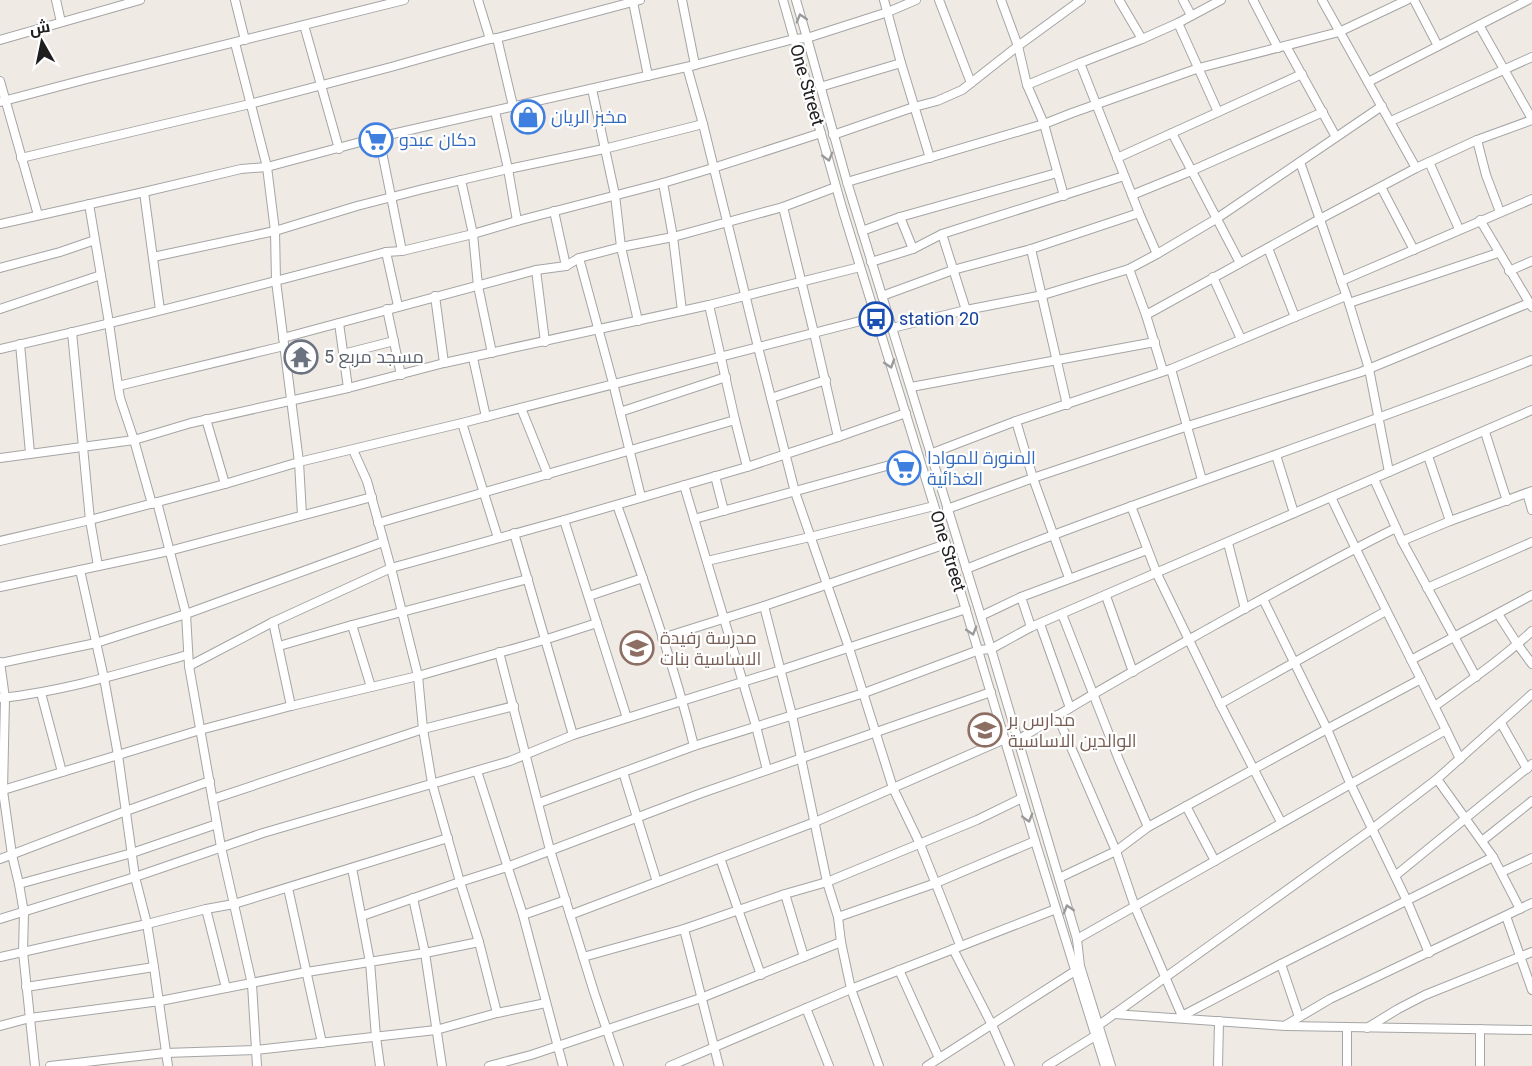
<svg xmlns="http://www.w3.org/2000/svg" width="1532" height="1066" font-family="Roboto,Cairo,sans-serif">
<rect width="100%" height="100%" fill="#efeae4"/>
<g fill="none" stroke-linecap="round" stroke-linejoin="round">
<!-- minor casing -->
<g stroke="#a5a5a5" stroke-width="10">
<g id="minor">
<path d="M56,0L61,22"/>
<path d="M235,0L245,40"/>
<path d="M478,0L490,39"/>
<path d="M682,0L695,65"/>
<path d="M783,0L843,211L954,570L1035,841L1105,1066"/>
<path d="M796,0L807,38L847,182L991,649L1077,939L1080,966L1111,1066"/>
<path d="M884,0L901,63L930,158"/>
<path d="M939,0L971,83"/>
<path d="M1001,0L1018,46L1027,85L1044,124L1064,196"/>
<path d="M1119,0L1142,39"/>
<path d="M1183,0L1191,15"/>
<path d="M1253,0L1278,48"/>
<path d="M1322,0L1416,168"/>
<path d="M1414,0L1438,46"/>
<path d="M633,2L648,76"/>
<path d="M1178,23L1218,112"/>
<path d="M304,25L339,149"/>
<path d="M1479,25L1532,119"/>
<path d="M497,38L513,106"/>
<path d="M0,40L140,0"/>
<path d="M235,43L267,167L275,231L276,281L299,462L302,515"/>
<path d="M1286,46L1336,137"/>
<path d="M1080,63L1139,213L1157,254"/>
<path d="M687,67L703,124L758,347L795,492L849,648L893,788L920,844L960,945"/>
<path d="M0,81L38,215"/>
<path d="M1368,82L1528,0"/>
<path d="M1027,85L1080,63L1142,39L1178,23L1221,0"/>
<path d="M820,87L901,63"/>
<path d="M592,89L615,195L621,247L638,321"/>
<path d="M0,102L87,79L404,0"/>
<path d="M495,111L508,169L517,221"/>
<path d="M1391,121L1532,57"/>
<path d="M1172,133L1240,263"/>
<path d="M833,135L914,107L937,101L962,90L1018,46L1081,0"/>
<path d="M379,137L402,251"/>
<path d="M1477,140L1486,175L1500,212"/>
<path d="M21,158L250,104L391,67L490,39L497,38L640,0"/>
<path d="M1117,158L1302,74"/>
<path d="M1300,162L1349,303L1369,369L1389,472"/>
<path d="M1429,162L1459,229"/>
<path d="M461,180L473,234L478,286L492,353"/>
<path d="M847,182L1044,124L1072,113L1199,68L1339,32L1407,0"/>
<path d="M663,183L673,237L682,311"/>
<path d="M1381,187L1414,250"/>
<path d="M144,192L160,310"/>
<path d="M1132,195L1191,171L1323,112"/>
<path d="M89,204L109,323L118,386L120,398L134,440L152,504"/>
<path d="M783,207L814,333L838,437"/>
<path d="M554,211L566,266"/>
<path d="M900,217L913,249"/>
<path d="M1480,220L1532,307"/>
<path d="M0,224L144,192L241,169L267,167L379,137L695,65L794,39L807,38L888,12L916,0"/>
<path d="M862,231L900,217L1057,173"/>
<path d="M942,234L966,310"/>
<path d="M1268,248L1295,317"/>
<path d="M1031,249L1067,405"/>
<path d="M386,252L398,306"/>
<path d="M153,257L275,231L357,206L423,189L508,169L604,149L703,124"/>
<path d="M579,258L613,383L641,497"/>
<path d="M871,262L913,249L942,234L1124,176"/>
<path d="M0,268L60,252L95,240"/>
<path d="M1129,269L1146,315L1163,371"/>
<path d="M536,270L545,342"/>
<path d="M1509,271L1532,261"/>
<path d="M1213,277L1241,339"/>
<path d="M1341,281L1532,199"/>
<path d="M435,296L444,363"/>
<path d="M882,296L953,270L1031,249L1139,213"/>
<path d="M1349,303L1498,253"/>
<path d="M709,305L735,420L747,467"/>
<path d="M0,309L101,275"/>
<path d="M387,309L401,375"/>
<path d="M1146,315L1320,219L1416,168L1477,140L1532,120"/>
<path d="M339,323L348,388"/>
<path d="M892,328L966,310L1043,295L1129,269L1157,254L1216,219L1382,106"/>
<path d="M72,332L90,520L98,566"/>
<path d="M283,338L536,270L566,266L579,258L621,247L673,237L783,207L836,187"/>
<path d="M20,344L30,453"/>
<path d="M0,349C129,320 258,286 386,252L402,251L473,234L517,221L663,183L713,168L821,133"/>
<path d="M343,354L394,341"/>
<path d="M473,358L486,417"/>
<path d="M1171,369L1202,480"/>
<path d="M118,386L284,346"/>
<path d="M911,387L1155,342"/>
<path d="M771,398L826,380"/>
<path d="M521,408L548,475"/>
<path d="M620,412L726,377"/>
<path d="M206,419L225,484"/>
<path d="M1016,421L1033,478L1069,578"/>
<path d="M462,423L498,538"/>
<path d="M1485,432L1507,501"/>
<path d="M353,450L367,481L391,568L418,676L423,729L432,783L460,882L479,942L497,1013"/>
<path d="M930,454L1016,421L1171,369L1295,317L1346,296"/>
<path d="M1276,455L1294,513"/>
<path d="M1428,456L1450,521"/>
<path d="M0,458L134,440L191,423L348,388L444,363L709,305L860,267"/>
<path d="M715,476L724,511"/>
<path d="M1374,479L1402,541L1476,677"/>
<path d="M684,485L756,726L767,770"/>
<path d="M1527,493L1532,510"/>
<path d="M1331,497C1372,585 1418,671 1460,759"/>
<path d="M157,502L186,614L189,666L221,847L252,984L257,1066"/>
<path d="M617,505C645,584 674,664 694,746"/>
<path d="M1131,506L1157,574L1220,704L1281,822"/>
<path d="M947,509L1033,478L1188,426L1361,372L1529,303"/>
<path d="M694,519L919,457"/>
<path d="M564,520L627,718"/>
<path d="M378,523L735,420"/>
<path d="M514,533L573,735"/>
<path d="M0,541L90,520L225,484L299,462L462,423L876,317"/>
<path d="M1402,541L1450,521L1532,491"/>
<path d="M1228,543L1245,609"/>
<path d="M707,561L810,537L934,506"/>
<path d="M966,569C1153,494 1345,434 1532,360"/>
<path d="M80,570L104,678L118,755L135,877L147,924L154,967L168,1066"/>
<path d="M0,587L169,551L372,497"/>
<path d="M1427,588L1532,542"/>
<path d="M589,596L643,578"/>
<path d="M1106,596L1133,672"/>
<path d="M1021,597L1031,627"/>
<path d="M1263,599L1327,729L1350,783L1407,901L1429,953"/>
<path d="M764,606L792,715L827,882L838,917L841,942L851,989L879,1066"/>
<path d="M1062,614L1119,760L1148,827"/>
<path d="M1498,614L1518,645L1532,664"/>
<path d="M981,616L1021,597L1147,550"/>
<path d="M273,622L291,706"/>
<path d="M1040,624L1070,708"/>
<path d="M352,625L371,687"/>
<path d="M662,638L764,606L946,544"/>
<path d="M279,646L352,625L528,579"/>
<path d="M499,652L550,850L594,992L619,1066"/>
<path d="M1411,660L1532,595"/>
<path d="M0,662L5,698L3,791L12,855L19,884L24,913L23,952L35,1066"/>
<path d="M0,663L96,643L186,614L383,542"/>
<path d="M189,666L273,622L391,568L564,520L747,467L838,437L906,413"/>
<path d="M41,693L62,772"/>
<path d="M1,698C65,691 126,672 187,655"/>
<path d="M1220,704L1386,611"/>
<path d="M1435,706C1468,682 1502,659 1532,631"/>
<path d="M1057,715L1116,851L1135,907L1182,1016"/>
<path d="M1501,723L1527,769"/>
<path d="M1018,740C1082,699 1149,662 1215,625C1275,592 1335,558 1396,528"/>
<path d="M477,771L523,915L563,1066"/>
<path d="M623,772L657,882"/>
<path d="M1437,779L1493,857L1520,909"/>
<path d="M0,791L200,730L291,706L418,676L544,640L597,623"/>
<path d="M213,799L423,729L514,706"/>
<path d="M539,803L694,746L864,693L979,650L991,649L1031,627L1532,410"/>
<path d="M1186,806L1215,861"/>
<path d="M1482,841L1532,801"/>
<path d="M720,858L761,975"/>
<path d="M0,859L126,811L210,781"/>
<path d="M352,868L370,962L376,1037L380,1066"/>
<path d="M1502,872L1532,858"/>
<path d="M1395,876L1532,764"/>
<path d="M1059,878L1116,851L1148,827L1327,729L1421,679"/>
<path d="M19,884L132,853L217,824"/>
<path d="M288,888L322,1043"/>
<path d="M785,894L804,957"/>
<path d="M413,898L425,953L442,1066"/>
<path d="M206,909L226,988"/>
<path d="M523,915L566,900"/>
<path d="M570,915L815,822L1005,739"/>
<path d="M362,916L460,882L507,867L699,794L991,692"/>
<path d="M1506,916L1532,990"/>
<path d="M838,917L936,883L1035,841"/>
<path d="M0,919L135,877L263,833L510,761L573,735L781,670L966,609"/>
<path d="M684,929L719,1066"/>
<path d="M1077,939L1446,730"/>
<path d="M953,949L992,1025L1010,1066"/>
<path d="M0,957L147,924L206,909L234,904L448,838"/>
<path d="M583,957L684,929L785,894L827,882L977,820L1022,798"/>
<path d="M1281,964L1299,1017"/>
<path d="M899,970L939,1058"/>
<path d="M26,987L154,967"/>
<path d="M806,1008L829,1066"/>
<path d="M1114,1014L1286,1026L1532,1030"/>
<path d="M1178,1018L1281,964L1493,857"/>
<path d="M1286,1025L1330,999L1532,903"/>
<path d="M0,1026L30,1018L160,1001L307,972L425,953L479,942"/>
<path d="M1347,1028V1066"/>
<path d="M1367,1028L1398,1009L1425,995L1532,952"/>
<path d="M1480,1029V1066"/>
<path d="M50,1066L165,1053L256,1050L436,1030L497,1013L546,1003"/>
<path d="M489,1066L531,1055L701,998L841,942"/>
<path d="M670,1066L851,989L1056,909"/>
<path d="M927,1066L1075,971"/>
<path d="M1047,1066L1095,1036L1099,1025L1372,829L1437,779L1532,694"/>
<path d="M1218,1066L1219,1021"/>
</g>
</g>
<!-- minor -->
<use href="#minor" stroke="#fff" stroke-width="8"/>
</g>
<!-- one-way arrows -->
<defs><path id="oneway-chevron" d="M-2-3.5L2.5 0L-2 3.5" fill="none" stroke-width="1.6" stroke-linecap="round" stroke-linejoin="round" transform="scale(1.5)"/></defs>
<g stroke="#9a9a9a">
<use href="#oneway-chevron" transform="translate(801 18) rotate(-107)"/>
<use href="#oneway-chevron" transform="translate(828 157) rotate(74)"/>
<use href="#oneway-chevron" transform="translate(890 364) rotate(72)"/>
<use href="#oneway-chevron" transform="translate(972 631) rotate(73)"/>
<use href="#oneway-chevron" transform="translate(1028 818) rotate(74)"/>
<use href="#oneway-chevron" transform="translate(1068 909) rotate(-107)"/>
</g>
<!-- icons -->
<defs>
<g id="shop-ring" transform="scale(1.725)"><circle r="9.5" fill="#fff" stroke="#3f7fe0" stroke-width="1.5"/><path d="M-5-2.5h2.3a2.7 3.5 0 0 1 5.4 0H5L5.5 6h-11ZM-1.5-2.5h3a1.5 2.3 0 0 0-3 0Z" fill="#3f7fe0"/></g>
<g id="supermarket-ring" transform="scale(1.725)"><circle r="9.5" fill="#fff" stroke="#3f7fe0" stroke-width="1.5"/><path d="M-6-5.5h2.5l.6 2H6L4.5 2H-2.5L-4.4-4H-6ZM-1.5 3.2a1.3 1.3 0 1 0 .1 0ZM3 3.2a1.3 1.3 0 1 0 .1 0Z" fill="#3f7fe0"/></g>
<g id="bus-ring" transform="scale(1.725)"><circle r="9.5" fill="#fff" stroke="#1a4fb4" stroke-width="1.5"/><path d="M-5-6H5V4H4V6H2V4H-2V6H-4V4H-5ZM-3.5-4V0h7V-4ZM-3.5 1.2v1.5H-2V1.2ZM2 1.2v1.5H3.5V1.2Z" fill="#1a4fb4"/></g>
<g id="temple-ring" transform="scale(1.725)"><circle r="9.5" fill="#fff" stroke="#6b7280" stroke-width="1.5"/><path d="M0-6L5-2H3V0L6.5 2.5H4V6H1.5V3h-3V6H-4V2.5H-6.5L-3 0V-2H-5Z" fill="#6b7280"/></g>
<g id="school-ring" transform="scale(1.725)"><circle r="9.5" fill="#fff" stroke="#8d6e63" stroke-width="1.5"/><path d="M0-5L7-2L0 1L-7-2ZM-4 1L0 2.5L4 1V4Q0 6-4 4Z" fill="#8d6e63"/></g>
</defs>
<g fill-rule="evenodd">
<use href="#shop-ring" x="528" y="117"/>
<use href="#supermarket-ring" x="376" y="140"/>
<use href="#bus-ring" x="876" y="319"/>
<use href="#temple-ring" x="301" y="357"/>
<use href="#supermarket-ring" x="904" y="468"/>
<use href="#school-ring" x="637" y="648"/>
<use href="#school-ring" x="985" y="730"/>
</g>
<g text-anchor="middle" stroke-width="4.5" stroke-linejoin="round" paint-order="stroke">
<!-- street labels -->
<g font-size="18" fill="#1e1e1e" stroke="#fff">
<text transform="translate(807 85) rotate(74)" y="6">One Street</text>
<text transform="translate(948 551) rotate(73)" y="6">One Street</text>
</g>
<!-- shop labels -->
<g font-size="18" fill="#366cbe" stroke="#fff" text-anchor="start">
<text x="551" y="123">مخبز الريان</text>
<text x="399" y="146">دكان عبدو</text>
<text x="927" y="464">المنورة للموادا<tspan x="927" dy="21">الغذائية</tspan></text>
</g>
<!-- transit labels -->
<g font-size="18" fill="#164399" stroke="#fff" text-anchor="start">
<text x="899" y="325">station 20</text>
</g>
<!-- worship labels -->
<g font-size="18" fill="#5b616d" stroke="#fff" text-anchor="start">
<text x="324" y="363">مسجد مربع 5</text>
</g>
<!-- education labels -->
<g font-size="18" fill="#785e54" stroke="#fff" text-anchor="start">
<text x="660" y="644">مدرسة رفيدة<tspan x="660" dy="21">الاساسية بنات</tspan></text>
<text x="1008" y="726">مدارس بر<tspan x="1008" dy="21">الوالدين الاساسية</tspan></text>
</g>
</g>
<!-- north arrow -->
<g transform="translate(42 42) rotate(351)" stroke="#ffffff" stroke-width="4.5" paint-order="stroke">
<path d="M0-4.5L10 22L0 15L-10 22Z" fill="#1e1e1e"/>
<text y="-9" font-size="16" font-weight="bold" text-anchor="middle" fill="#1e1e1e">ش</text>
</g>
</svg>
